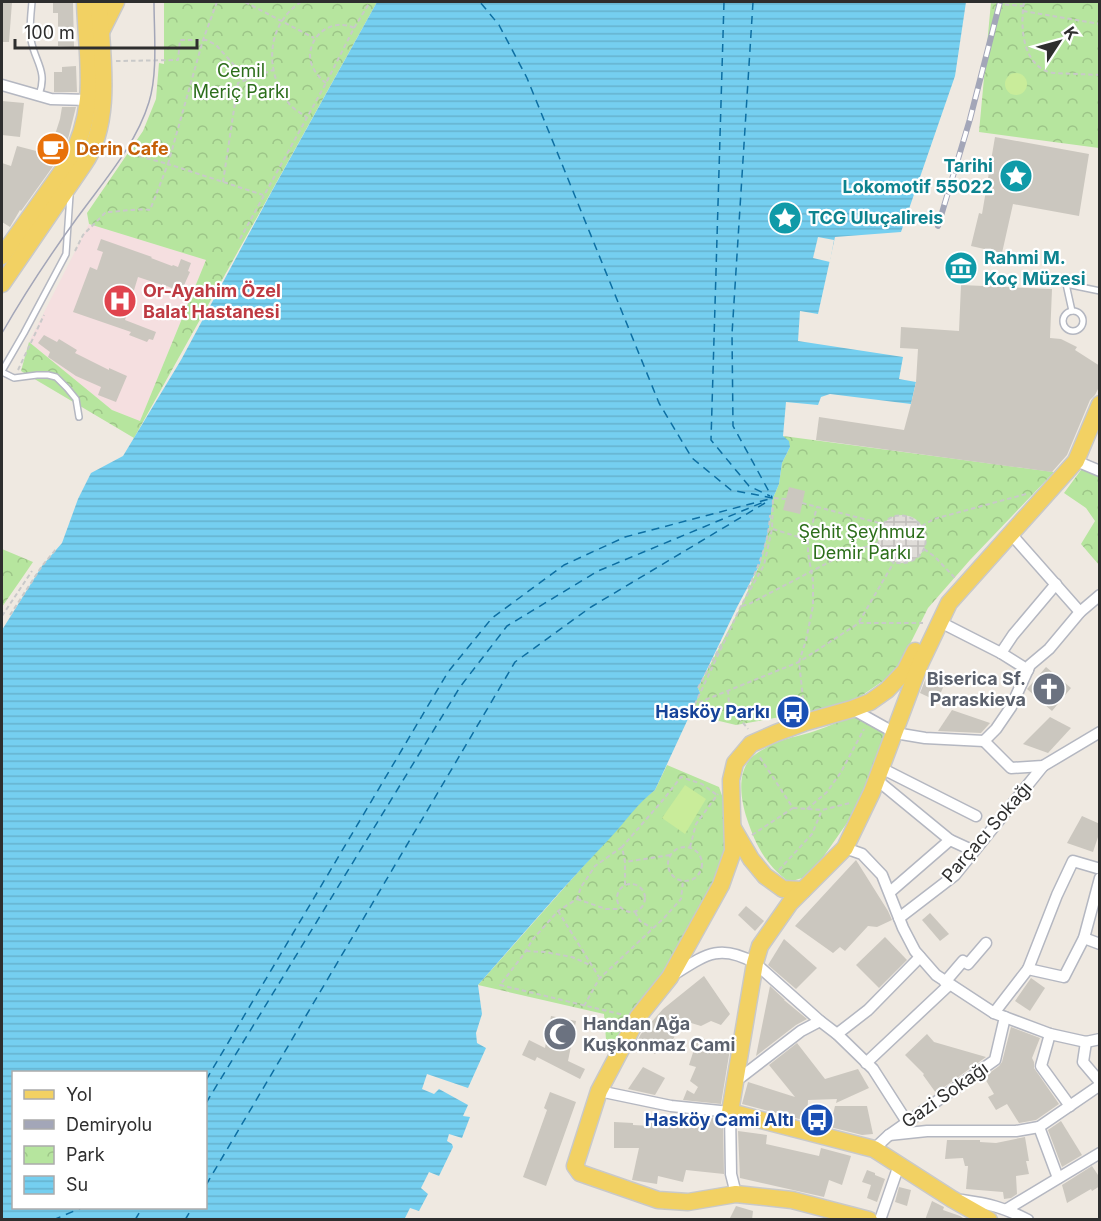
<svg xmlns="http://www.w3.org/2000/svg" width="1101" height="1221" font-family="Inter,sans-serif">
<defs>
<pattern id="park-crowns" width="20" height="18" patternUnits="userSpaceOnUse" patternTransform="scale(1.5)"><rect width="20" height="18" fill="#b6e59e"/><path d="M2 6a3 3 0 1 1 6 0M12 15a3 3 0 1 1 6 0" fill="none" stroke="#9dc588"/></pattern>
<pattern id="plaza-grid" width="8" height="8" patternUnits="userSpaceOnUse" patternTransform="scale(1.5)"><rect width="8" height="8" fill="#dfdcd8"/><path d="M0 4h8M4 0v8" fill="none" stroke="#c0bdba"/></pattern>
<pattern id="water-rules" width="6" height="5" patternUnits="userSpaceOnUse" patternTransform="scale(1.5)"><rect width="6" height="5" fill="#75cff0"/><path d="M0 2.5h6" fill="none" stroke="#66b2ce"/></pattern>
</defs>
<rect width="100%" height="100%" fill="#efe9e1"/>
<!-- medical -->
<path fill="#f5dfe0" d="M89,224L206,260L140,421L112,410L29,342Z"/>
<!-- park -->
<g fill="url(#park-crowns)">
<path d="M164,2H377L134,438L21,371L29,342L112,410L140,421L206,260L89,224L87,213L143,131L156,99L159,63L164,64Z"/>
<path d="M991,2H1099V148L979,132Z"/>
<path d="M783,436L1054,472L970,560L928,608L896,672L848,705L736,725L690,714L700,693L698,688L741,606L760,564L769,528L773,498L779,484L782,463L790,447Z"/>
<path d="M1090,469L1099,474V565L1081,544L1095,521L1086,508L1064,493L1081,470Z"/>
<path d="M2,549L33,562L2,607Z"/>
<path d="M858,713L890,730L856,810L819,863L802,878L789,882C766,865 756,846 747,819C741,800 736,773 752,757C757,753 765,748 771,745C785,738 801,736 815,731C830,726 844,719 858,713Z"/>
<path d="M667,765L719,787L733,827V851L670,977L607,1052L604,1014L478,985L641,801L655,790Z"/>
</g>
<!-- pitch -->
<g fill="#c9ec9a">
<circle cx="1016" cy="84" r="11"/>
<path d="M685,785L706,799L685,834L662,818Z"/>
</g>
<!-- plaza -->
<circle fill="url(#plaza-grid)" cx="902" cy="539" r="24"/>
<!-- water -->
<path fill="url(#water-rules)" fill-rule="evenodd" d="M377,2H966L955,76L901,232L835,237L818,314L800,311L798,341L903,357L899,379L916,382L911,404L830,394L821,397L818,405L786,402L783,436L789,441L790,447L782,463L779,484L773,498L769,528L760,564L737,607L698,688L700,693L655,790C637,804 626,821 611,837C565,885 522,935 478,985L482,1014L476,1033L477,1043L486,1048L468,1088L427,1074L422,1089L434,1094L439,1089L468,1105L463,1116L470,1117L462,1138L449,1134L447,1141L452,1144L453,1147L439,1176L429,1172L421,1188L428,1194L419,1211L410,1208L404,1220L2,1219V630L42,566L62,543L78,499L91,473L123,456L181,360L272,191ZM14,1072H206V1208H14Z"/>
<!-- pier -->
<path fill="#efe9e1" d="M818,237L834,240L830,262L813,258Z"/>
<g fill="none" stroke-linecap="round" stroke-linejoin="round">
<!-- ferry -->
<g stroke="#0d6fa3" stroke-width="1.5" stroke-dasharray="8 6" stroke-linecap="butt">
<path d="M724,2L711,440L749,486L770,496"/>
<path d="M753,2L732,334L733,426L772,497"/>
<path d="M206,1080L448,672L492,618L564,565L625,537L773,498L731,490L692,458L659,403L527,78L499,25L480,2"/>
<path d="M206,1103L460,687L507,626L598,571L766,501"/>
<path d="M206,1185L515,662L591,607L770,500"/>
<path d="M53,1220L81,1208"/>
<path d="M135,1220L142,1208"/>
<path d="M185,1220L192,1208"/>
</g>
</g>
<!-- building -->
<g fill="#cbc7bf">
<path d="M2,2H12L9,42H2Z"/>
<path d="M53,3H73L74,47L58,46V13H53Z"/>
<path d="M76,66L77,92H54V72H62V67Z"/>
<path d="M2,101L24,103L20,137L2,135Z"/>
<path d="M62,107H76L68,139L59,158L21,211L20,210L10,227L2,222V163L11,166L17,146L44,153L49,142L52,144L60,119Z"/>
<path d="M995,137L1089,154L1079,216L1013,204L1002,253L971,246L979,213L982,214Z"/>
<path d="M101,239L152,257L151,258L172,266L173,265L178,267L181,259L191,263L188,271L190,272L181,292L162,284V285L138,277L125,320L156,332L153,340L149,339L147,342L129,335L131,332L73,312L90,267L97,270L103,252L97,250Z"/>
<path d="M961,285L1052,289L1050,338L1061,339L1077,347L1075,350L1100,366V385L1095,395L1090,400L1067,455L1052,472L816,440L819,417L904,430L911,404L916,382L918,349L900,348L901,327L959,331Z"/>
<path d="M44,335L57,342L59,339L77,350L75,353L109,370V368L127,376L116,402L98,395L101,387L76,376L48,357L50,352L38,343Z"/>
<path d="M789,487L805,491L800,514L783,510Z"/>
<path d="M1046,667L1071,688L1052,711L1027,689Z"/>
<path d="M928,673L946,681L937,701L920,693Z"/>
<path d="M952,710L990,723L981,733L938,731Z"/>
<path d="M1050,717L1071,728L1048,753L1023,744Z"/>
<path d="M1082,816L1100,824V831L1093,852L1067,843Z"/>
<path d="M856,860L888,911L892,920L877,927L868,926L845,951L840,947L833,953L795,926Z"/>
<path d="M746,906L764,921L755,931L738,915Z"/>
<path d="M930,913L949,934L940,941L922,920Z"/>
<path d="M885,937L907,960L879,988L856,965Z"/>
<path d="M784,939L817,968L796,989L768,965Z"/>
<path d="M704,976L730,1014L721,1025L711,1021L701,1026L678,1019L674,1038L663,1046L655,1054L637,1041L641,1034L663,1009Z"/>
<path d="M1031,978L1045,988L1030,1011L1015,1001Z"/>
<path d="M770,986L785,1000H784L807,1019L796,1025L756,1056Z"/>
<path d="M551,1016L576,1021L568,1061L585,1069L580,1079L537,1057L535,1061L522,1055L529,1040L545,1048Z"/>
<path d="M1011,1027L1040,1038L1032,1058L1034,1062V1068L1059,1104L1036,1120L1019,1123L1007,1104L996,1110L988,1097L994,1094L984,1077L999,1066L1002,1062Z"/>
<path d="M927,1034L934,1042L986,1057L936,1093L923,1075L924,1074L905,1055Z"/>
<path d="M698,1037L730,1049L721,1104L683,1100L687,1090L694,1094L698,1087L690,1081L696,1067L689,1065Z"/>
<path d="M797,1043L825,1079L858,1069L869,1088L836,1103L837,1099L808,1100L807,1121L742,1104L748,1082L795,1097L769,1065Z"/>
<path d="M643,1067L665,1078L655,1095L628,1089Z"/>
<path d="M550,1092L576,1102L546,1186L523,1177L547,1110L544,1108Z"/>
<path d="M835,1106H867L873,1134L862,1135L830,1127Z"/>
<path d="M704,1117L719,1118L717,1122H723L724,1174L686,1170L683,1182L658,1176L657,1184L632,1180L639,1148H614V1122L633,1123V1125L651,1126V1123H702Z"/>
<path d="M1061,1121L1082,1155L1062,1167L1048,1130Z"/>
<path d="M738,1131L767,1135L766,1144L819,1156L821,1148L851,1156L842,1185L829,1180L824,1197L740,1178Z"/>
<path d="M1025,1137L1029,1161H1026L1029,1174L1016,1176L1017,1194L1011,1198L1004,1199L1003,1192L966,1189L968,1166H965L963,1158L945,1159L947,1140H980V1142L996,1143Z"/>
<path d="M1092,1166L1100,1178V1186L1092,1191L1091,1189L1067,1203L1062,1185Z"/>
<path d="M867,1170L875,1173V1175L885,1179L877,1202L867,1198L871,1185L862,1182Z"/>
<path d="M899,1187L911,1190L907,1206L895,1202Z"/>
<path d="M932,1201L944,1207L943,1210L960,1216L966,1220H925Z"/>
<path d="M736,1206L753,1211L752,1220H729Z"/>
</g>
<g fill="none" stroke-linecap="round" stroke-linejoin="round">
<!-- lane casing -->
<g stroke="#b4b7c1" stroke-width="8">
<g id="lane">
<path d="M32,2C31,14 29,28 31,40C35,62 48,71 39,95"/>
<path d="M1072,311L1066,284L1100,291"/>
<circle cx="1073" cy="321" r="10"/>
<path d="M2,371L24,333L66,254L70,195"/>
<path d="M2,372L14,378L37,375H48L56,377L67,388L76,399L79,417"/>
</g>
</g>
<!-- street casing -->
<g stroke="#b4b7c1" stroke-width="13">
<g id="street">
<path d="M2,85L51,99L89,100"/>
<path d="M1076,461L1100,471"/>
<path d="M1011,534L1080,612"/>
<path d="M940,622L1001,653L1028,670"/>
<path d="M1001,653L1013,635L1056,584"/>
<path d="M852,709L895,733L925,738L984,741L996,729L1011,707L1030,665L1049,649L1080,612L1100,595"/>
<path d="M984,741L1011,768L1043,766L1100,732"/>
<path d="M881,768L976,816"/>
<path d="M877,780L950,840L974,851"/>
<path d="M845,848L862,854L882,875L903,928L915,951L936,975L994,1013L1050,1034L1086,1042L1100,1039"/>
<path d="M890,892L950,840"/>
<path d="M899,918L955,875L1043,766"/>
<path d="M1084,938L1100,944"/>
<path d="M1028,969L1057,895L1073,861L1097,868"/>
<path d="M673,975C705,955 719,943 755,963L820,1021L837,1034L873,1069L907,1122"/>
<path d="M945,982L963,961L968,964L986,943"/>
<path d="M994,1013L1028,969L1064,977L1084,938L1100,878"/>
<path d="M837,1034L868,1010L920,957"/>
<path d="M1050,1034L1041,1066L1070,1106"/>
<path d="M1086,1042L1083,1062L1100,1082"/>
<path d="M866,1063L949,985"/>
<path d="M736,1081L801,1031L820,1021"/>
<path d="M599,1091L671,1106L730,1112L731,1174L736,1194"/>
<path d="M1039,1127L1058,1178"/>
<path d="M889,1135L927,1131H1016L1039,1127L1100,1085"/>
<path d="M874,1149L889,1135L995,1060L1005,1017"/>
<path d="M962,1200C989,1204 1003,1207 1028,1220"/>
<path d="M1007,1209L1100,1153"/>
<path d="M880,1220L899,1165"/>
</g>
</g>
<!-- primary casing -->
<g stroke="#c9c9c9" stroke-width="19">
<g id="primary">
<path d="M101,32L116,2"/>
<path d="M2,256L68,163C99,108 87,61 85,2"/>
<path d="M2,284L84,164C114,120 101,52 99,2"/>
<path d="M733,828L751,859L765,876L783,889L803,890"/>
<path d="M869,1220L792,1200L736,1194L688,1202L658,1200L580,1173L575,1166L599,1091L638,1017L670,977L721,885L733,851L731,780L735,763L751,744L776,733L806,722L852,709L870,702L887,690L905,671L915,651"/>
<path d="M989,1220L952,1199L874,1149L730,1112L755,963L760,946L790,903L845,848L872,792L920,664L949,603L1076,461L1100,404"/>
</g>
</g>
<!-- path -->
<g stroke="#c9c9c9" stroke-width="2" stroke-dasharray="4.5 3" stroke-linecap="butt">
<path d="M245,2L314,38"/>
<path d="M301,2C295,6 289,11 284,18C265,44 270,82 291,106C295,110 301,113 306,117"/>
<path d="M990,2L1000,4L1024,6"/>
<path d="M1024,2C1020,27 1022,67 1053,73L1100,75"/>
<path d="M1023,11L1100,24"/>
<path d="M116,61L178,60L180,40H206L216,45L235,66L242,82"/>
<path d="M326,83C318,77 310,67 310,55C311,33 334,18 354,28"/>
<path d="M139,156L168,164L203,40L217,2"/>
<path d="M223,182L238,83L273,70"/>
<path d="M240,239L326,83L354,28L370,2"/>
<path d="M75,251L83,235L106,212C120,212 137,208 150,210L168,164L263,195"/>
<path d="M18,370L44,315"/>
<path d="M786,499L773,498L772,529L764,565L741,606L695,704L799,662L859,623H923"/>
<path d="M802,503L883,524"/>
<path d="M922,526C940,562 886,579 878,544C877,538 878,531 882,526C892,510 910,514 922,526L934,519L1026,494"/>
<path d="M773,529L808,540"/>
<path d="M924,549L935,557L955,578"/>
<path d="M748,589C759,565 769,541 770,515"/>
<path d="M742,606L749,604L854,549L878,545"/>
<path d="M10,615L42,566L57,548"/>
<path d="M2,616L32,571"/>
<path d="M859,622L894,562"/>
<path d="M698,688L722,643"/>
<path d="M728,690L729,705L748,729"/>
<path d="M804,707L799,662L806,640L813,606V581L808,553V540L817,507"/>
<path d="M793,808L822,810L850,803"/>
<path d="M807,809L827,792L841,772L864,729"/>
<path d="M752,835L793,808L759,756"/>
<circle cx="685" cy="864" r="17"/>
<path d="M622,847L595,866L581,887L577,899L558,911L533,939L524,954L500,985L624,1015"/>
<path d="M690,847L696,824L718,794"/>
<path d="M670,855L625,862L622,847L663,800L681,777L702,784L717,795"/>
<path d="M779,870L812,834L822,810"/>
<circle cx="631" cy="898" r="14"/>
<path d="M625,885V862"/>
<path d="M577,899L606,909H620"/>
<path d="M558,911L599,977"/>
<path d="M635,912L640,921L652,928"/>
<path d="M526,951L545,952L572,957L590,965"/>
<path d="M584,1006L599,979L664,918L681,899L683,881"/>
</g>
<!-- lane -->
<use href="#lane" stroke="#fff" stroke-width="5"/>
<!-- street -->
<use href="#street" stroke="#fff" stroke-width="10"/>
<!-- primary -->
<use href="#primary" stroke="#f2d163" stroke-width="16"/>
<!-- tram -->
<path stroke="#a3a6b8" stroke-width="1.5" d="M2,333C25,293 50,255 77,218C103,182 136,145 149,102C158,73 154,32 154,2"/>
<!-- rail casing -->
<g stroke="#a3a6b8" stroke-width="6">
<path id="rail" d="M938,226L970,119L1000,2"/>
</g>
<!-- rail -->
<use href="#rail" stroke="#fff" stroke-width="4" stroke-dasharray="11" stroke-linecap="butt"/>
</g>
<!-- icons -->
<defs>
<g id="cafe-disc" transform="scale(1.725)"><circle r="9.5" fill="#e8710a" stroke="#fff"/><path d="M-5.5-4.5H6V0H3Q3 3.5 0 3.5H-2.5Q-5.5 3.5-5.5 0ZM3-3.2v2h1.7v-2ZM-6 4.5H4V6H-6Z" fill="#fff"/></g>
<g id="sight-disc" transform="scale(1.725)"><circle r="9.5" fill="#0f9aa8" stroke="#fff"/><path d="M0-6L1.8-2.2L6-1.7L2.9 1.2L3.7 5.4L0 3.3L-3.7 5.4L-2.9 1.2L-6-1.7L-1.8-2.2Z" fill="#fff"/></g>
<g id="museum-disc" transform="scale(1.725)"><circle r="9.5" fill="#0f9aa8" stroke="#fff"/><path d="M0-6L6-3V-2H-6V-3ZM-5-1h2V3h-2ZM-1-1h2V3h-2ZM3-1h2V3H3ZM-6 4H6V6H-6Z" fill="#fff"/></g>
<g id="hospital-disc" transform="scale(1.725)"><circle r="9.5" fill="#e0444e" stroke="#fff"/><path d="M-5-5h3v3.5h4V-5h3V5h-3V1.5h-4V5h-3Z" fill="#fff"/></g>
<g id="church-disc" transform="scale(1.725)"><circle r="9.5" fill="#6b7280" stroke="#fff"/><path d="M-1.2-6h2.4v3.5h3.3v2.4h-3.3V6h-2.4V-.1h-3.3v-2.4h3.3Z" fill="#fff"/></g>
<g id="bus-disc" transform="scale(1.725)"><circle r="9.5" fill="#1a4fb4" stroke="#fff"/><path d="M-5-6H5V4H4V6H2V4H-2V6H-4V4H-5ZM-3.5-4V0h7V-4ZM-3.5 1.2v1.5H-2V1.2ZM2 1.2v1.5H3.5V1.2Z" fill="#fff"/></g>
<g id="mosque-disc" transform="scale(1.725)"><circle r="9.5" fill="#6b7280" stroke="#fff"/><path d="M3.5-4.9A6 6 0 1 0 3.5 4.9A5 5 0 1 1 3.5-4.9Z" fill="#fff"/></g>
</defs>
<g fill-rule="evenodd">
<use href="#cafe-disc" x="53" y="149"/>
<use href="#sight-disc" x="1016" y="176"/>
<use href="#sight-disc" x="785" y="218"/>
<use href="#museum-disc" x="961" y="268"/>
<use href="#hospital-disc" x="120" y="301"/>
<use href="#church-disc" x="1049" y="689"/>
<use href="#bus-disc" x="793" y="712"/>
<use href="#mosque-disc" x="560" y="1034"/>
<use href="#bus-disc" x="817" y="1120"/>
</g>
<g text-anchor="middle" stroke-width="4.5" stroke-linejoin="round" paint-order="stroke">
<!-- park labels -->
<g font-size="18" fill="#2c6e1b" stroke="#fff">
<text x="241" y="77">Cemil<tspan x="241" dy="21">Meriç Parkı</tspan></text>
<text x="862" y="538">Şehit Şeyhmuz<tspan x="862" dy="21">Demir Parkı</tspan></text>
</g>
<!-- food labels -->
<g font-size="18" font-weight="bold" fill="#c56008" stroke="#fff" text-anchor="start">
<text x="76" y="155">Derin Cafe</text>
</g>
<!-- culture labels -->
<g font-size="18" font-weight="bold" fill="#0d838f" stroke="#fff" text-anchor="start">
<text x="993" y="172" text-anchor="end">Tarihi<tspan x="993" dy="21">Lokomotif 55022</tspan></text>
<text x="808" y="224">TCG Uluçalireis</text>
<text x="984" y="264">Rahmi M.<tspan x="984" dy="21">Koç Müzesi</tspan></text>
</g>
<!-- health labels -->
<g font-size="18" font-weight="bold" fill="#be3a42" stroke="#fff" text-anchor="start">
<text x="143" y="297">Or-Ayahim Özel<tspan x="143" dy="21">Balat Hastanesi</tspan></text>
</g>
<!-- worship labels -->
<g font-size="18" font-weight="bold" fill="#5b616d" stroke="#fff" text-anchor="end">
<text x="1026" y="685">Biserica Sf.<tspan x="1026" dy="21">Paraskieva</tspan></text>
<text x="583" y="1030" text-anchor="start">Handan Ağa<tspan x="583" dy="21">Kuşkonmaz Cami</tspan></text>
</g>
<!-- transit labels -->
<g font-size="18" font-weight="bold" fill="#164399" stroke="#fff" text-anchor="end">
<text x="770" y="718">Hasköy Parkı</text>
<text x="794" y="1126">Hasköy Cami Altı</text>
</g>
<!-- street labels -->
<g font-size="18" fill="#2e2e2e" stroke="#fff">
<text transform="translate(987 832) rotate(-49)" y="6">Parçacı Sokağı</text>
<text transform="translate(945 1095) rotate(-35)" y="6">Gazi Sokağı</text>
</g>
</g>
<!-- border -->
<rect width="1101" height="1221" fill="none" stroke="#2e2e2e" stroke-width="6"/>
<!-- legend -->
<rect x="12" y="1071" width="195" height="138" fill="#ffffff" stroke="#ababab" stroke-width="1.5"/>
<rect x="24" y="1090" width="30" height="9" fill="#f2d163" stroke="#ababab" stroke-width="1.5"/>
<text x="66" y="1101" font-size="18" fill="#2e2e2e">Yol</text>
<rect x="24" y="1120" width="30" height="9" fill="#a3a6b8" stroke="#ababab" stroke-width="1.5"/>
<text x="66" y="1131" font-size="18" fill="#2e2e2e">Demiryolu</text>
<rect x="24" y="1146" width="30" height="18" fill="url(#park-crowns)" stroke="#ababab" stroke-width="1.5"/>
<text x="66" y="1161" font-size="18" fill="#2e2e2e">Park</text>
<rect x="24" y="1176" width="30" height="18" fill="url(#water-rules)" stroke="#ababab" stroke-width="1.5"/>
<text x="66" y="1191" font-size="18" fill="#2e2e2e">Su</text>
<!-- north arrow -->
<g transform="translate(1059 42) rotate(54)" stroke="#ffffff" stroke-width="4.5" paint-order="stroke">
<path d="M0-4.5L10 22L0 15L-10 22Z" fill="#2e2e2e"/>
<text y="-9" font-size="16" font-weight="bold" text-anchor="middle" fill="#2e2e2e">K</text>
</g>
<!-- scale -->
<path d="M15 39v9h182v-9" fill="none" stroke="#2e2e2e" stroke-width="3"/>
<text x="24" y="39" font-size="18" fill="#2e2e2e" stroke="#ffffff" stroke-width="4.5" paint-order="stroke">100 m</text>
</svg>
